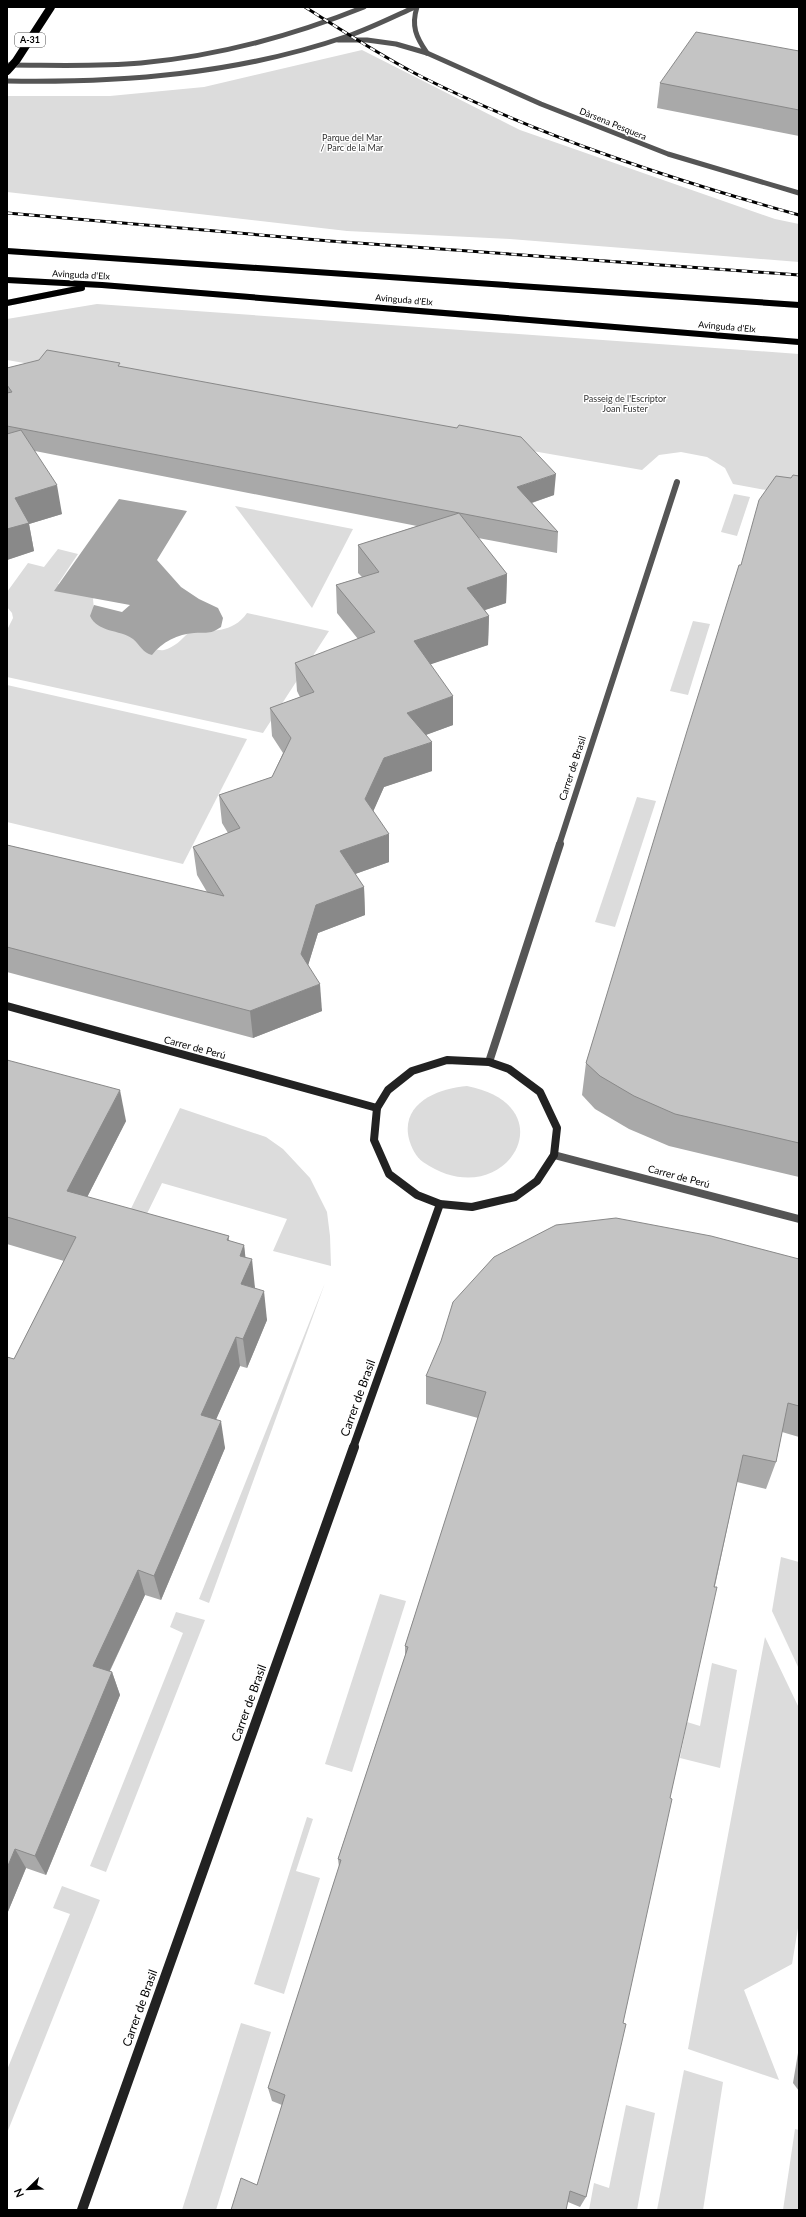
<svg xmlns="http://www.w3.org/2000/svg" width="806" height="2217" font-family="Lato,sans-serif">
<rect width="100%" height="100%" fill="#fff"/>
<!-- green -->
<g fill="#dcdcdc">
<path d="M362,50L520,130L775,219L799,224V262L510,239L347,231L7,192V96H110L204,87Z"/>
<path d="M97,304L799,354V496L733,484L725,468L707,457L681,452L659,455L642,470L7,360V319Z"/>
<path d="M734,494L750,497L737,536L721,532Z"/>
<path d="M235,506L353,529L312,608Z"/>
<path d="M58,549L78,554L58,584L97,593L93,599L94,609C109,620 146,653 164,650C175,647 181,640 189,632C212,630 232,634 247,613L329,631L263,733L7,677V630L13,618L12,613L7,607V592L28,563L44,567Z"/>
<path d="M693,621L710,624L688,695L670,691Z"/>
<path d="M7,685L247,739L183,864L7,822Z"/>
<path d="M637,797L656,801L615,927L595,922Z"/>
<path d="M467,1086C571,1106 504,1218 423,1162C416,1157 411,1147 409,1139C400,1103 439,1088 467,1086Z"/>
<path d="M180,1108L266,1137L283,1149L310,1178L327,1212L330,1236L331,1266L273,1251L287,1219L162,1183L140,1228L124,1223Z"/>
<path d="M325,1283L209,1603L199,1599Z"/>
<path d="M781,1557L799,1562V1669L772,1611Z"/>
<path d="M380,1594L406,1601L352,1772L325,1764Z"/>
<path d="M176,1612L205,1620L106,1872L90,1866L183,1633L170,1627Z"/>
<path d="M765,1637L799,1708V1922L792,1964L744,1990L779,2080L688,2049Z"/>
<path d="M712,1663L737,1670L720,1768L680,1758L687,1722L700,1726Z"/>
<path d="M307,1817L313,1819L296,1871L320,1878L284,1994L254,1984Z"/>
<path d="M62,1886L100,1900L7,2133V2070L70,1914L53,1908Z"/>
<path d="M241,2023L271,2032L216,2210H182Z"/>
<path d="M684,2070L723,2082L703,2210H657Z"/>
<path d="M626,2105L655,2113L637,2210H589L594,2183L609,2188Z"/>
<path d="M795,2129L799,2130V2210H783Z"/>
</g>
<!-- water -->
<g fill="#a3a3a3">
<path d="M119,499L187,511L157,560L181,587L199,599L218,608L223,618L221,627C209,635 207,632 194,633C178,634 162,642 152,655C143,653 140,645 133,639C119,629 98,633 90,616L94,605L122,612L130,605L54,591Z"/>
<path d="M799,2047V2091L793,2083Z"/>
</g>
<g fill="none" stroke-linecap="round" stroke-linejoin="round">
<!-- primary casing -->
<g stroke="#dbdbdb" stroke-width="6">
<g id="primary">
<path d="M7,251L799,305"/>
<path d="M7,280L102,285L799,342"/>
<path d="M7,303L82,288"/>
</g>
</g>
<!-- street-far2 -->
<g stroke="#555" stroke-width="5">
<path d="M417,7C411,26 416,37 427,53"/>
<path d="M338,40H367L396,44L427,53L541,104L668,154L799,193"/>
<path d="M7,65C52,65 96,67 141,63C218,56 292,36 364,7"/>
<path d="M7,81C123,83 238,74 348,36C371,28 393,17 415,7"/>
</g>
<!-- street-far1 -->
<path stroke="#555" stroke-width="6" d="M559,845L677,482"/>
<!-- street -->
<g stroke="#555" stroke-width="8">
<path d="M489,1062L560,844"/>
<path d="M554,1155L799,1219"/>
</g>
<!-- secondary-far1 -->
<g stroke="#222" stroke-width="8">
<path d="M7,1006L377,1108"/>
<path d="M447,1060L489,1062L509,1069L540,1092L557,1128L554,1155L537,1181L515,1197L472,1207L440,1204L417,1195L389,1174L374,1140L377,1108L388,1090L412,1071Z"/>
<path d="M353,1448L440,1204"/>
</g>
<!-- secondary -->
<path stroke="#222" stroke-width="10" d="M82,2210L354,1447"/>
<!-- primary -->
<use href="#primary" stroke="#000" stroke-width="6"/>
<!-- rail casing -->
<g stroke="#000" stroke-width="3">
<g id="rail">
<path d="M305,7C343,31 381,56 422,77C542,137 670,179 799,215"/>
<path d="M7,213L330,241L799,275"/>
</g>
</g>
<!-- rail -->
<use href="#rail" stroke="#fff" stroke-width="2" stroke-dasharray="5.5" stroke-linecap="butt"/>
<!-- highway-bridge casing -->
<g stroke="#dbdbdb" stroke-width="8" stroke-linecap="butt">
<path id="highway-bridge" d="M7,71L16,61L51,7"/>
</g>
<!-- highway-bridge -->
<use href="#highway-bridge" stroke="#000" stroke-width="8"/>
</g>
<!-- wall -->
<g fill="#a9a9a9">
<path d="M799,51V136L657,108L660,83Z"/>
<path d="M120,367L554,495L532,503L558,532L557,553L478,538L507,574L506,603L485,610L489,616L488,645L430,664L453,725L425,735L432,771L384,787L373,811L389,862L355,874L364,887L365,915L318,933L308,965L322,1011L253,1038L7,972V845L207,892L197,875L193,847L228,833L222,823L219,795L272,777L283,753L272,736L270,708L300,697L297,691L295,663L358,639L337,613L336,585L362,577L358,573V545L417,526L35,451L62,514L29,524L34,551L7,560V368Z"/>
<path d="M799,476V1177L669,1146L629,1129L595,1109L582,1095L586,1063L741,565L791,478Z"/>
<path d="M7,1060L126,1121L87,1197L229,1236V1241L244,1245L245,1257L255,1288L267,1320L247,1368L240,1366L216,1419L225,1448L161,1600L145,1595L110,1671L112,1672L120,1695L46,1875L26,1868L7,1914V1357L14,1359L64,1261L7,1244Z"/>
<path d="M799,1259V1437L782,1432L776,1462L766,1489L737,1482L670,1798L586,2197L580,2207L568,2202L257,2185L282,2105L272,2101L268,2088L339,1867L338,1859L405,1656V1646L478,1418L426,1404V1376Z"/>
</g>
<!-- shaded-wall -->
<g fill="#898989">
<path d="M556,474L554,495L516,508L517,487Z"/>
<path d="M57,485L62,514L29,524L34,551L7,560V529L15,498Z"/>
<path d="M507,574L506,603L467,616V588Z"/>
<path d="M489,616L488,645L414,670V641Z"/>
<path d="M453,696V725L407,742V713Z"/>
<path d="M432,742V771L384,787L366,828L365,799L384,758Z"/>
<path d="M389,834V862L341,879L340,851Z"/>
<path d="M364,887L365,915L318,933L303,982L301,954L316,905Z"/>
<path d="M320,984L322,1011L253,1038L250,1011Z"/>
<path d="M120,1090L126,1121L75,1221L67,1191Z"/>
<path d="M244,1245L247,1270L252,1259L255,1288L241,1284L240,1256Z"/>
<path d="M264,1291L267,1320L247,1368L243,1339Z"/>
<path d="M236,1337L240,1366L206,1442L201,1415Z"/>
<path d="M221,1421L225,1448L161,1600L154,1576Z"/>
<path d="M138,1570L145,1595L101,1689L93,1666Z"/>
<path d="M112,1672L120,1695L46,1875L35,1856Z"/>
<path d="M15,1849L26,1868L7,1914V1868Z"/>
</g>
<!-- building -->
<g fill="#c4c4c4" stroke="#898989">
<path d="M696,32L799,51V110L660,83Z"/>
<path d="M47,350L120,363L118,366L307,401L457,428L459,425L521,437L556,474L517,487L558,532L7,426V393L12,392L7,385V368L39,360Z"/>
<path d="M21,430L57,485L15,498L29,523L7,529V434Z"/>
<path d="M793,475L799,476V1143L675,1114L634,1096L600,1076L586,1063L687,731L739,565H741L759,500L776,476L791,478Z"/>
<path d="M459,513L507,574L467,588L489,616L414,641L453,696L407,713L432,742L384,758L365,799L389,834L340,851L364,887L316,905L301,954L320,984L250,1011L7,947V845L224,896L193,847L240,828L219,795L272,777L291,738L270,708L314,692L295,663L375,632L336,585L379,572L358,545Z"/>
<path d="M7,1060L120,1090L67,1191L229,1236L227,1240L244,1245L240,1256L252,1259L241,1284L264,1291L243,1339L236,1337L201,1415L221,1421L154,1576L138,1570L93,1666L112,1672L35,1856L15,1849L7,1868V1357L14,1359L76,1237L7,1217Z"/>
<path d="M616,1218L711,1236L799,1259V1406L788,1403L776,1462L743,1455L714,1587H717L670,1798L672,1799L623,2023L626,2024L586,2197L570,2191L566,2210H231L241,2178L257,2185L285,2095L268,2088L341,1860L338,1859L408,1647L405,1646L486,1392L426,1376L441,1341L453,1302L494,1257L556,1225Z"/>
</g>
<g text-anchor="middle" stroke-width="3" stroke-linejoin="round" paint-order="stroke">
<!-- shield labels -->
<rect fill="#fff" stroke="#4c4c4c" stroke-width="1" x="15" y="33" width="30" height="14" rx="3"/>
<g font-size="9" font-weight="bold" fill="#000">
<text x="30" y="43">A-31</text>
</g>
<!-- far-street labels -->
<g font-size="9" fill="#000" stroke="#fff">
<text transform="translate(613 124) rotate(22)" y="3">Dàrsena Pesquera</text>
<text transform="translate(81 275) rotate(3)" y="3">Avinguda d'Elx</text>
<text transform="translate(404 300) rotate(5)" y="3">Avinguda d'Elx</text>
<text transform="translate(727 327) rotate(5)" y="3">Avinguda d'Elx</text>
</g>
<!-- far-park labels -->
<g font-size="9" fill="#333" stroke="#fff">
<text x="352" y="141">Parque del Mar<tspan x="352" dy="10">/ Parc de la Mar</tspan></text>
<text x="625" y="402">Passeig de l'Escriptor<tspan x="625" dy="10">Joan Fuster</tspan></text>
</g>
<!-- street labels -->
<g font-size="10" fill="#000" stroke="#fff">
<text transform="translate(572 768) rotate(-72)" y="4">Carrer de Brasil</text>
<text transform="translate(195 1047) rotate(15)" y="4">Carrer de Perú</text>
<text transform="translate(679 1176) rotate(15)" y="4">Carrer de Perú</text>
</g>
<!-- near-street labels -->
<g font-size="12" fill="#000" stroke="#fff">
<text transform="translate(358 1398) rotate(-70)" y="4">Carrer de Brasil</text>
<text transform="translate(249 1703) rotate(-70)" y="4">Carrer de Brasil</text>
<text transform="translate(140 2008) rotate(-70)" y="4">Carrer de Brasil</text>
</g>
</g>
<!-- border -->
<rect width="806" height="2217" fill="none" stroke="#000000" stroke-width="16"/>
<!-- north arrow -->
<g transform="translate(28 2189) rotate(247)" stroke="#ffffff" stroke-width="3" paint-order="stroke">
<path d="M0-3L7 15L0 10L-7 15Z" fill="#000000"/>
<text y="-6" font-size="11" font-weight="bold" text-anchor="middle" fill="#000000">N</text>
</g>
</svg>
